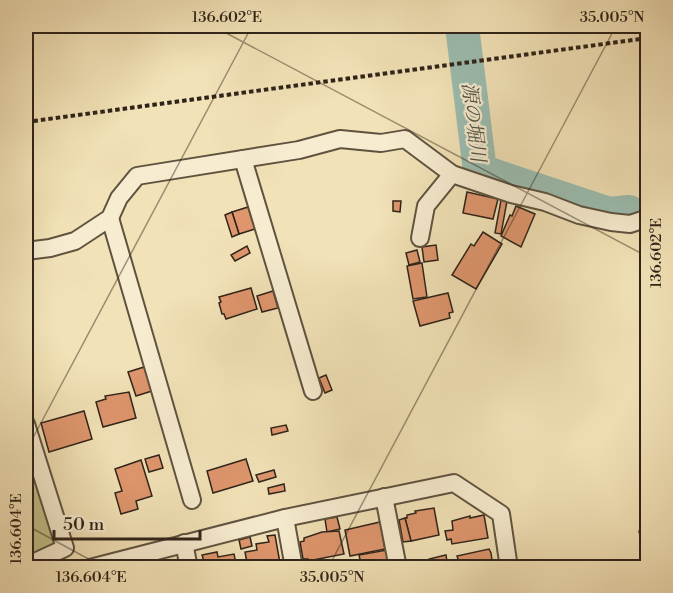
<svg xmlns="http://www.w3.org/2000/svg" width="673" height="593" font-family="'Libre Bodoni','Noto Serif JP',serif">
<rect width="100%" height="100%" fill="#f2e2b7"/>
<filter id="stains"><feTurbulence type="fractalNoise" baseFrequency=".00333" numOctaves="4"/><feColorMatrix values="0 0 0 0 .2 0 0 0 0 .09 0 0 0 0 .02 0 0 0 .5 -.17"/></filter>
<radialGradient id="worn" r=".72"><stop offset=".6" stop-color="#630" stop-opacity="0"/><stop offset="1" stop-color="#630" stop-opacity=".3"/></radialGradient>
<!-- green -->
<path fill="#c2c189" stroke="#787251" stroke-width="1.5" d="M26,448L56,545L26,559Z"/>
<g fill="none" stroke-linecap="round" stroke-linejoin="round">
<!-- river -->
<path stroke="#9bbdb0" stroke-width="34" d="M462,26L480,171L609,214L629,212"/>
</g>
<!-- building -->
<g fill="#df966d" stroke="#2e2319" stroke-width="1.5">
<path d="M467,192L498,199L493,219L463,213Z"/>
<path d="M501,200L507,201L501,234L495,233Z"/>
<path d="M393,201H401L400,212L393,211Z"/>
<path d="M516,206L535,214L521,247L501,236L510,215L512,216Z"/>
<path d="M248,207L255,229L239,234L232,212Z"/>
<path d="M232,212L239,234L232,237L225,215Z"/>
<path d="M483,232L502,244L476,289L452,275L471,244L474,246Z"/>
<path d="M436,245L438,260L424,262L422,247Z"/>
<path d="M247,246L250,253L235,261L231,255Z"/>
<path d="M417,250L420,262L409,265L406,253Z"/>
<path d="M422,263L427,297L413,299L407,266Z"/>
<path d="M251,288L257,309L226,319L224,314H222L219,303L221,302L219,297Z"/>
<path d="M273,291L278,308L262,312L257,296Z"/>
<path d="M448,293L453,312L449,313L450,318L420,326L413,301Z"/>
<path d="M144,367L152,391L136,396L128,372Z"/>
<path d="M326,375L332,390L325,393L319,378Z"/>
<path d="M129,392L136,418L103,427L96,402L106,399L105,396Z"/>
<path d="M648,400V429H644L642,401Z"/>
<path d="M84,411L92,439L49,452L41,423Z"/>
<path d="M286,425L288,431L272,435L271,428Z"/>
<path d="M159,455L163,468L149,472L145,459Z"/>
<path d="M644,455H648V472L642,471Z"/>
<path d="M246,459L253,481L213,493L207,471Z"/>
<path d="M141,460L152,496L136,501L138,509L121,514L115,493L122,491L115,469Z"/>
<path d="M274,470L276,477L259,482L256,475Z"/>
<path d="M284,484L285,491L269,494L268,488Z"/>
<path d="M434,508L439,535L411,541L405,518H407V515L416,513L415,511Z"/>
<path d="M484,515L488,538L452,544L451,539L447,540L445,531L453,530L452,521L470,516V518Z"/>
<path d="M337,517L340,529L327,532L325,519Z"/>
<path d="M405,518L411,541L403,542L399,520Z"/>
<path d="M380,522L385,549L350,556L345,530Z"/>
<path d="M648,529V552L644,553L639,531Z"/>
<path d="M339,531L344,554L308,561V559H303L300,542L304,541V538L322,532Z"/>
<path d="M275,535L280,563L260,568H248L245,552L257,550L256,544L269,542L267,536Z"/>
<path d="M250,537L252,546L241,549L239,540Z"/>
<path d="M489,549L491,553L493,568H456L455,563L459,562L457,556Z"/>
<path d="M387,550L390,564L379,567L378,560L361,564L359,555Z"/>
<path d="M217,552L218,557L234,554L237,568H202V566L205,565L202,555Z"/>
<path d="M446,555L448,568H419L418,564L429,562V559Z"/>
<path d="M159,561L161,568H138V566Z"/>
<path d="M376,561L377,567L387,565L388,568H349Z"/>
<path d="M342,564L343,568H323Z"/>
</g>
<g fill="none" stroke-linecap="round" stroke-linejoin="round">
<!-- street casing -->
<g stroke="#5f5340" stroke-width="20">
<g id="street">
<path d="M243,159L313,391"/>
<path d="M110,218L192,500"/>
<path d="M420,238L426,206L452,174"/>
<path d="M26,251L50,248L75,241L110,218L119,198L137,176L299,150L340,139L381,143L405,139L452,174L511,194L545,202L579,215L611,222L630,224L648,218"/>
<path d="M26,424L65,548L26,566"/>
<path d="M384,497L398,568"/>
<path d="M285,518L294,568"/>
<path d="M184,543L189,568"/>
<path d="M90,568L285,518L454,483L501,514L509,568"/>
</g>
</g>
<!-- path -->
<path stroke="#2e2319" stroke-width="4" stroke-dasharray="4.5 3" stroke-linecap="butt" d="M26,122L648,38"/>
<!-- street -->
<use href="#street" stroke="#f7ecd0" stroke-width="16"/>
</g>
<!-- ticks -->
<path fill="none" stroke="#2e2319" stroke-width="1.5" stroke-opacity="0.45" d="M213,26L648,257M26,451L252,26M26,525L105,568M328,568L616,26"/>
<g text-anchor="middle" stroke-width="4.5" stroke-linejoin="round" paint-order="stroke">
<!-- water labels -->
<g font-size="20" font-style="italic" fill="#4f5146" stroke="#f7ecd0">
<text transform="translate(474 122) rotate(83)" y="7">源の堀川</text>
</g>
</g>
<!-- margin -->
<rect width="673" height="593" fill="none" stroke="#f2e2b7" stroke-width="66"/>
<!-- scale -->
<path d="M54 530v9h146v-9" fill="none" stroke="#2e2319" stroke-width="3"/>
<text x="63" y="530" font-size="18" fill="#2e2319" stroke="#f7ecd0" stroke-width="4.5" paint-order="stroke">50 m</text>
<rect x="33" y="33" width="607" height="527" fill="none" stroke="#2e2319" stroke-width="2"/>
<g font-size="15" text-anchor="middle" fill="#2e2319">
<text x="227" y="22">136.602°E</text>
<text x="612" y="22">35.005°N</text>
<text transform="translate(656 253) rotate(-90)" y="5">136.602°E</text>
<text transform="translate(16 529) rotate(-90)" y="5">136.604°E</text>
<text x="91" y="582">136.604°E</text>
<text x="332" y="582">35.005°N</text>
</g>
<rect width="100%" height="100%" filter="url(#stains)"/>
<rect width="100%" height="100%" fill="url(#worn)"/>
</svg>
